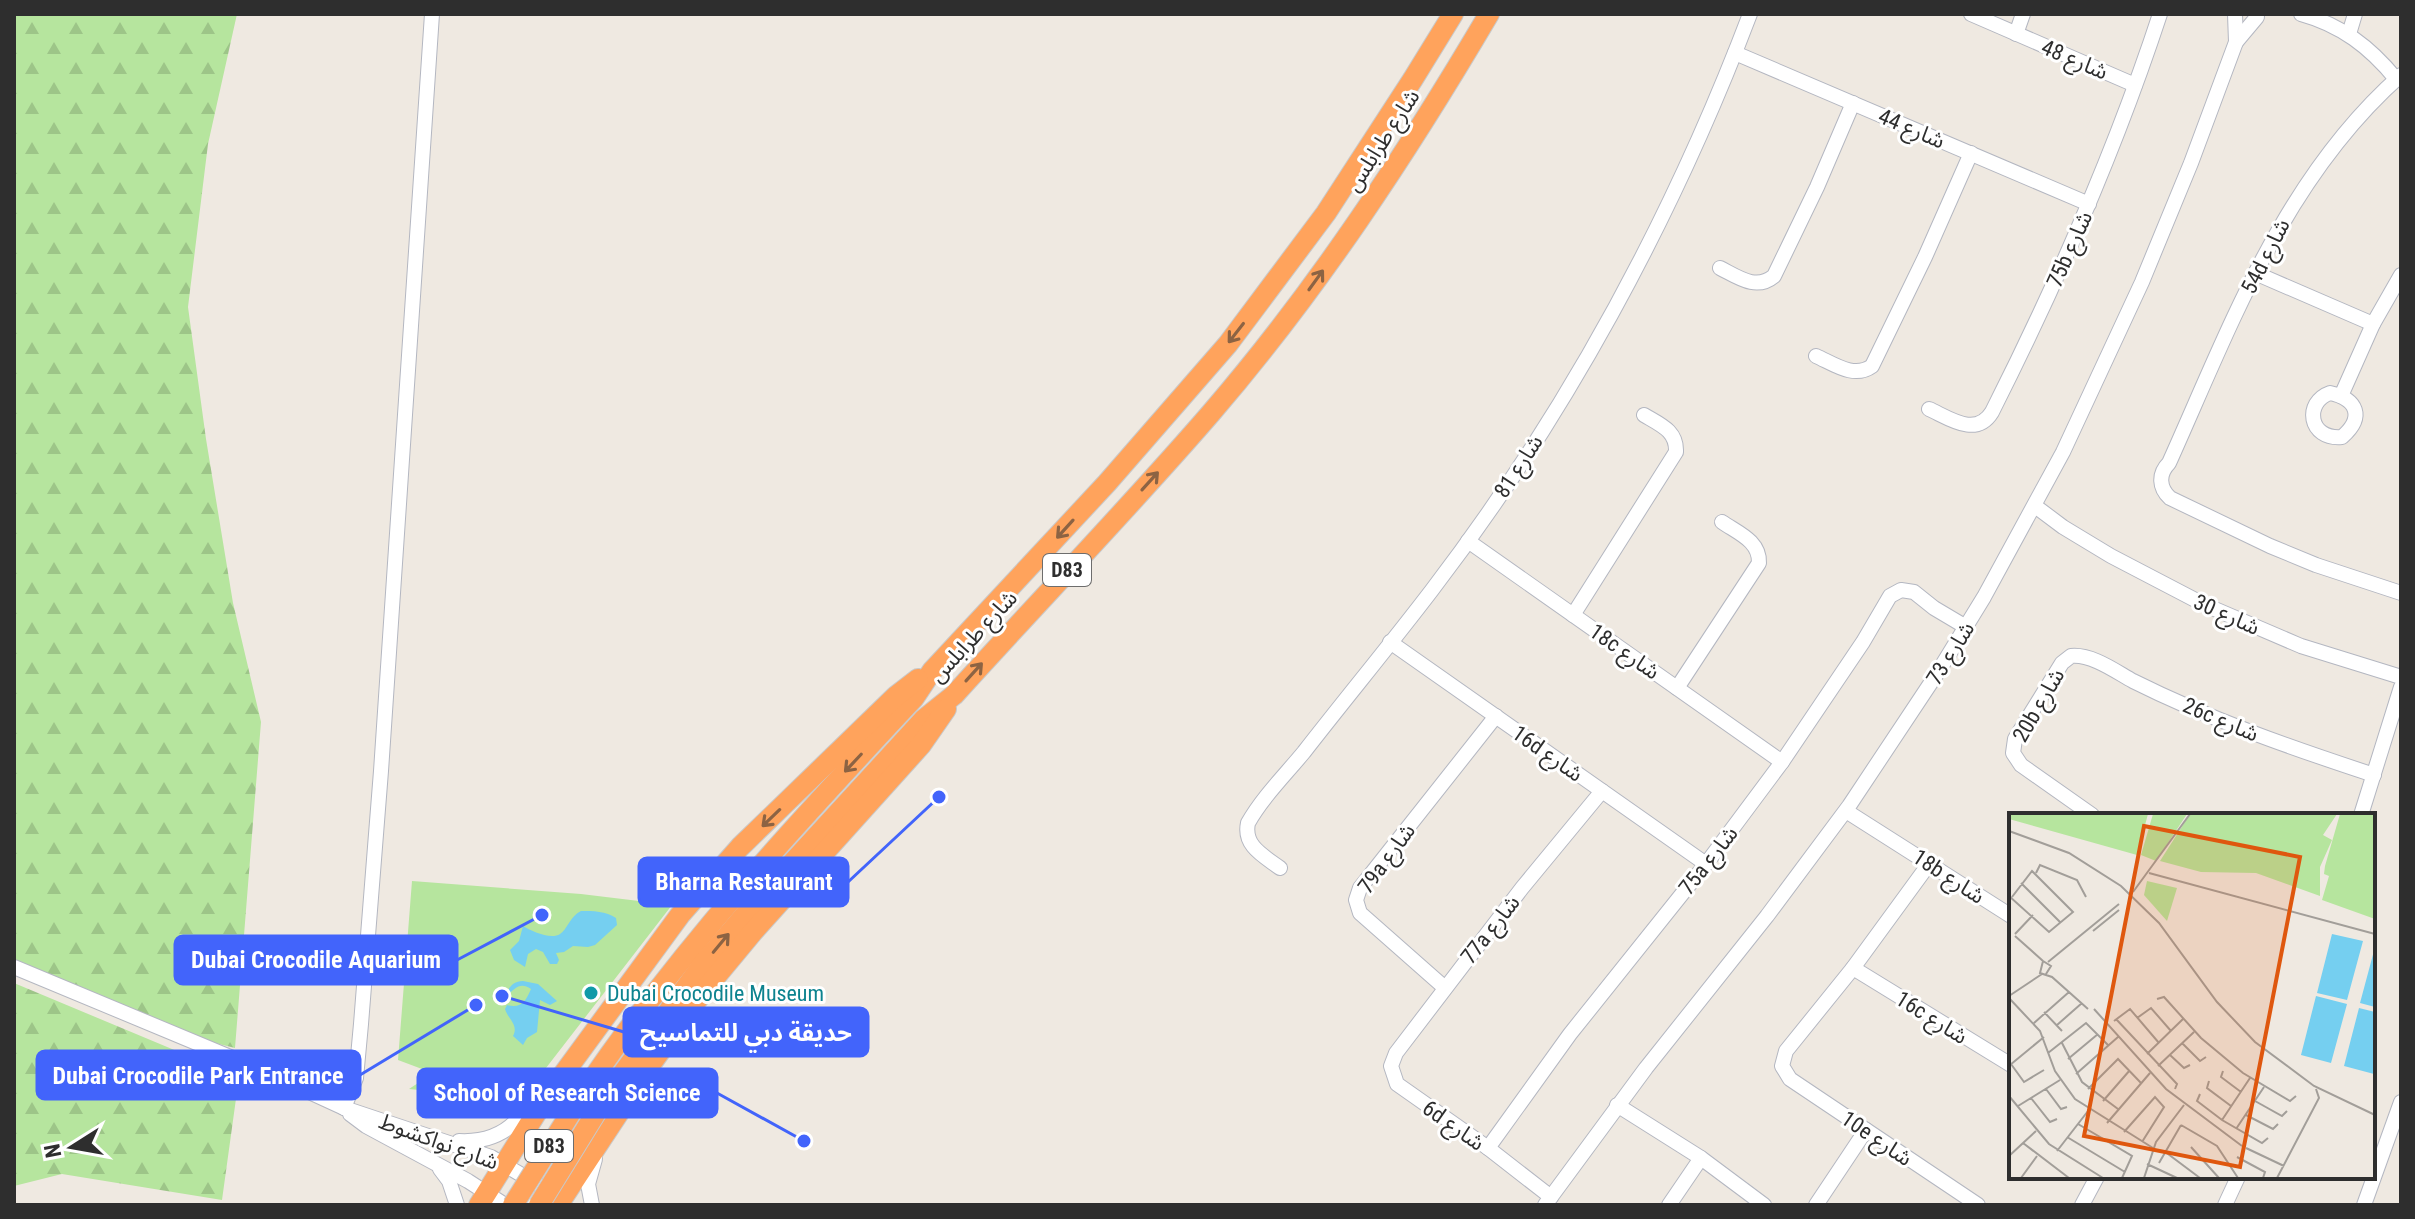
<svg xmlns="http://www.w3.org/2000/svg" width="2415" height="1219" font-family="'Roboto Condensed','Noto Sans Arabic',sans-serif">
<defs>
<pattern id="forest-firs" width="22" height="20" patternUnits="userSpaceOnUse" patternTransform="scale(2)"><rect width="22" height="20" fill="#b6e59e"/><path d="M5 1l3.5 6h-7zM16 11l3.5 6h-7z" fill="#9dc588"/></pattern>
</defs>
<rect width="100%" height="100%" fill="#efe9e1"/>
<!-- forest -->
<g fill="url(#forest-firs)">
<path d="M14,14H237L208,144L188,307L206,439L233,603L261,722L235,1048L207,1041L14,962Z"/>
<path d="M14,983L239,1077L222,1200L62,1174L14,1186Z"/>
</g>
<!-- park -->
<path fill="#b6e59e" d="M412,881L581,894L672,905L546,1068L548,1071L525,1100L509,1092L491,1096L482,1087L446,1084L433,1077L432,1082L422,1084L419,1090L409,1089L430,1075V1072L398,1060Z"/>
<!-- water -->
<g fill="#75cff0">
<path d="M581,911C593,911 606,911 616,918L617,925L595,945L588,947L573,946L564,952L556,953L559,960L557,964H550L543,952L536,949L528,954L525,967L514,960L510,950L519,941L523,926C531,931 551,940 560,934C567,930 570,916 581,911Z"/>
<path d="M523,981L538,984L557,1001L550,1005L540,1000L537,1032L527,1038L523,1045L513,1036C519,1025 508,1019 505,1009L507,1005C521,1009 526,1001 531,989C518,980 513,992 504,998C508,989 512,981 523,981Z"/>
</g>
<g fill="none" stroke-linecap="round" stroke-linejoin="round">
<!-- minor casing -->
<g stroke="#b4b7c1" stroke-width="16">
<g id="minor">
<path d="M1971,14L2135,85"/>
<path d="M2301,14C2341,25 2370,47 2396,79"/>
<path d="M2016,34L2023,14"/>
<path d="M2349,34L2355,14"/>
<path d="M2236,42L2257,17"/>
<path d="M1735,53L2089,204"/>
<path d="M2401,75C2284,178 2231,325 2169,463C2158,474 2159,488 2170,498L2270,546L2316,565L2401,593"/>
<path d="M1720,268C1738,277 1756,291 1774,276L1817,187L1853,103"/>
<path d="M2255,273L2373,324"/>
<path d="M1816,356C1834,364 1854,379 1872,366L1925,257L1971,153"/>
<path d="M2330,393C2357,399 2365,417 2342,437C2308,440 2304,402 2330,393Z"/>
<path d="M2341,396L2373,324L2401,275"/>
<path d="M1929,409C1949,418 1976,438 1992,412C2057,283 2115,151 2160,14"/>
<path d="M2035,506L2063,527L2111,556L2203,604L2301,646L2401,677"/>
<path d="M1468,541L1782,762"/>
<path d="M1573,615L1676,452C1677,431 1661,425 1644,415"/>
<path d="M1390,642L1706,864"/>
<path d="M1677,688L1759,563C1760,541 1738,533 1722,522"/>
<path d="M1846,811L2011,916"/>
<path d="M2092,815L2021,765L2013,753L2015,739L2062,663L2071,656C2092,654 2115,671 2133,681C2211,720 2292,748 2374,775"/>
<path d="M2361,815L2401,687"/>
<path d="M1929,864L1853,968L1786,1051L1782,1066L1790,1079L1978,1205"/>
<path d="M1280,868C1264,856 1243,846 1248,823C1262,798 1285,775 1304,752C1346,698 1390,645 1432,590C1565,416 1672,219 1750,14"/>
<path d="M14,967L259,1069L344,1108L491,1157L537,1184"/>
<path d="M1853,968L2011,1065"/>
<path d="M1445,988L1360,913L1356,900L1360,888L1496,716"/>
<path d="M1617,1105L1701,1158L1764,1205"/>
<path d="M344,1108L356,1078L361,1024L381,771L432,14"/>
<path d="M350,1114L366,1126L468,1181L505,1205"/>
<path d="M459,1141C479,1142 500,1137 515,1122C524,1114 530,1106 541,1100"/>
<path d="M1488,1148L1570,1034L1706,864L1782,762L1863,642L1890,596L1901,590L1914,592L1934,608L1966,627"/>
<path d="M440,1169L449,1181L457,1205"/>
<path d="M1551,1197L1488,1148L1397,1084L1391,1066L1396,1053L1522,888L1602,791"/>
<path d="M592,1205L588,1184L595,1159"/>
<path d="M1545,1205L1646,1068L1767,916L1849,806L1938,672L1984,597L2063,452L2142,282L2191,163L2236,42L2235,14"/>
<path d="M1669,1205L1701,1158"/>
<path d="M1816,1205L1866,1130"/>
<path d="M2082,1205L2097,1177"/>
<path d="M2225,1205L2238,1177"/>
<path d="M2364,1205L2401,1102"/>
</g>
</g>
<!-- highway casing -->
<g stroke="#c9c9c9" stroke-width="22">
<g id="highway">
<path d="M587,1087C683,946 798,822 914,698L932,671L1107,483L1228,344L1326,213L1413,79L1453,14"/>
<path d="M607,1095L703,964L749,910L924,719L954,695C1039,601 1128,509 1211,413C1317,290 1407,153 1489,14"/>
<path d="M479,1205L545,1099L680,915L740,847L896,696L918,679"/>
<path d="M558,1205L651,1064L703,992L752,933L921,745L946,709"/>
</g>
</g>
<!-- minor -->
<use href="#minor" stroke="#fff" stroke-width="14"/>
<!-- highway -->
<use href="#highway" stroke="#ffa35c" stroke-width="20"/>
<!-- highway-bridge casing -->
<g stroke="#c9c9c9" stroke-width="22" stroke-linecap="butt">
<g id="highway-bridge">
<path d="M513,1205L587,1087"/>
<path d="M539,1205L607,1095"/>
</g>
</g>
<!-- highway-bridge -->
<use href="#highway-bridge" stroke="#ffa35c" stroke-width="20"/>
</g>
<!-- one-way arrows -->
<defs><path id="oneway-shaft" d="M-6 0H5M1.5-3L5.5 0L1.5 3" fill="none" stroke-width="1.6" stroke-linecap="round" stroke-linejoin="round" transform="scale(2)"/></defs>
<g stroke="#8c6343">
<use href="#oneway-shaft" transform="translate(1316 280) rotate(-54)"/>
<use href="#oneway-shaft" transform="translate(1236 333) rotate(128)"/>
<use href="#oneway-shaft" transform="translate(1150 481) rotate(-48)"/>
<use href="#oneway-shaft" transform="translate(1065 529) rotate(132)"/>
<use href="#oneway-shaft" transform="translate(974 672) rotate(-48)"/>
<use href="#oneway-shaft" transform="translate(853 763) rotate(133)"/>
<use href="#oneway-shaft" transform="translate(771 818) rotate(136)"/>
<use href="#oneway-shaft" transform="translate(721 943) rotate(-50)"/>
</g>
<!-- markers -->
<circle fill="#0f9aa8" stroke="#fff" stroke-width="3" cx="591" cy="993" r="8"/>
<g text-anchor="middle" stroke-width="6" stroke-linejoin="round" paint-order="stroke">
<!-- shield labels -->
<g fill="#fff" stroke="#6d6d6d" stroke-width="2">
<rect x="1043" y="554" width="48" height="32" rx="6"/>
<rect x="525" y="1130" width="48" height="32" rx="6"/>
</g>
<g font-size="20" font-weight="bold" fill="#2e2e2e">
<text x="1067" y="577">D83</text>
<text x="549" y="1153">D83</text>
</g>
<!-- street labels -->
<g font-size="22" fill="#2e2e2e" stroke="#fff">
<text transform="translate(2075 59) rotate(23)" y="8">شارع 48</text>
<text transform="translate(1912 128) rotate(23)" y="8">شارع 44</text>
<text transform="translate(1382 140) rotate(-57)" y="8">شارع طرابلس</text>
<text transform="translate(2069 249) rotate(-66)" y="8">75b شارع</text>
<text transform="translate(2265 256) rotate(-63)" y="8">54d شارع</text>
<text transform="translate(1518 466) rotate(-57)" y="8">شارع 81</text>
<text transform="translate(2227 614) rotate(24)" y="8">شارع 30</text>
<text transform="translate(973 636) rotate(-47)" y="8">شارع طرابلس</text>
<text transform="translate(1625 651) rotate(35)" y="8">18c شارع</text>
<text transform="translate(1950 653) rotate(-58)" y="8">شارع 73</text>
<text transform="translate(2038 705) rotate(-60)" y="8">20b شارع</text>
<text transform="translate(2221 719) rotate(23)" y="8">26c شارع</text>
<text transform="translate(1548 753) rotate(35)" y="8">16d شارع</text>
<text transform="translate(1386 858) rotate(-54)" y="8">79a شارع</text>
<text transform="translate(1708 860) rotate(-52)" y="8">75a شارع</text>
<text transform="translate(1949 876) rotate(33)" y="8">18b شارع</text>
<text transform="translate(1490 929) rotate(-52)" y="8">77a شارع</text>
<text transform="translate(1932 1017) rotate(32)" y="8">16c شارع</text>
<text transform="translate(1454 1125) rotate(35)" y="8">6d شارع</text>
<text transform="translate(1877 1138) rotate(34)" y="8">10e شارع</text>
<text transform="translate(439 1141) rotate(20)" y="8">شارع نواكشوط</text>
</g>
<!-- culture labels -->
<g font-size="22" fill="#0d838f" stroke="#fff" text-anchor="start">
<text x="607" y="1001">Dubai Crocodile Museum</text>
</g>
</g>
<!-- overview -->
<g transform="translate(2009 813)">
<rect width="366" height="366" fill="#efe9e1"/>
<path d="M0,1H139L128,42L0,6ZM144,1H178L147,48L132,42ZM181,1H328L314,22L323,27L311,54V83L247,60L192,59L151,48ZM331,1H366V106L313,87L320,63L315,61L316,53Z" fill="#b6e59e"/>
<path d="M138,68L168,75L158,108L135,82Z" fill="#b6e59e"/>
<path d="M323,121L354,128L338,187L308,180ZM366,134V194L351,190ZM307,183L338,191L322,250L292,242ZM350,195L366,199L365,261L335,253Z" fill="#75cff0"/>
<path fill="none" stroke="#a29e99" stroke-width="2" d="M0,18L60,40L112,73L150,110L208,189L246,229L305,273L366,302M27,60L31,52L68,67L77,84M140,60L366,121M12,70L52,110M124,79L181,1M0,83L40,119L64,99L23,58L3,84M84,118L110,97M6,121L24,102M6,123L34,148M39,149L110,91M37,161L42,153L34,148L31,160L43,164L79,196M0,183L33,161M0,185L31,218L46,258L66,286L144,335M148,186L155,184L192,225L234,260L281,288L287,283M85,196L157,276L233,333M35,199L53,218M128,205L142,195L162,218M107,206L168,271L166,276M105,208L121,196L150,230M25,210L60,179M48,212L73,190M53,230L73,269L109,296M173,230L191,248L197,244M39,240L77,210L100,233M138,241L174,206M161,242L175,255L181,252M59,246L89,221M2,251L15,269L35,257M1,252L35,224M149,253L185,219M214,258L212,264L232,279M67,261L109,224M200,268L198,275L222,293M37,276L52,296L58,294M79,276L109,246L132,270M191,281L188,288L213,307L253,330L259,325M0,283L40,331L94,365M22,285L41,309L48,306M94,288L121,257M246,288L273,303L278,298M9,293L51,267M237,302L264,316L269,311M213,307L241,265M98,310L141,260M69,311L123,343L113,365M172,312L208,333L229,365M227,316L255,274M115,319L146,284L155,294L133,329M58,324L116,359M14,330L60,365M182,334L210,365M237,335L275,353M48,338L79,298M155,338L191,365M0,343L27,318M228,344L256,359L254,365M150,350L172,312M138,351L168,365M12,365L28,343M135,365L147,329L175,292M268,365L310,285L307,276"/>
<path fill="#df570e" fill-opacity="0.15" stroke="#df570e" stroke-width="4" d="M135,13L291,44L231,354L75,323Z"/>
<rect width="366" height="366" fill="none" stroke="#2e2e2e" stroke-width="4"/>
</g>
<!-- callouts -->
<path fill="none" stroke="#4264fb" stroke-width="3" d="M939 797L848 882M542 915L457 960M502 996L624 1032M476 1005L360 1075M804 1141L717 1093"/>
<g fill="#4264fb" stroke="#fff" stroke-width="3">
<circle cx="939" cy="797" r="8"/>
<circle cx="542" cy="915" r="8"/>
<circle cx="502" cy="996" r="8"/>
<circle cx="476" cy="1005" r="8"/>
<circle cx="804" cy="1141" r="8"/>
</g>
<g fill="#4264fb" stroke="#4264fb" stroke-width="3">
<rect x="639" y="858" width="209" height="48" rx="8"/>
<rect x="175" y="936" width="282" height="48" rx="8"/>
<rect x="624" y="1008" width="244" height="48" rx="8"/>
<rect x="37" y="1051" width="323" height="48" rx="8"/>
<rect x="418" y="1069" width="299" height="48" rx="8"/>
</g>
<g font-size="24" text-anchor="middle" font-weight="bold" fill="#fff">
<text x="744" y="890">Bharna Restaurant</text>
<text x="316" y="968">Dubai Crocodile Aquarium</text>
<text x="746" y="1041">حديقة دبي للتماسيح</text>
<text x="198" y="1084">Dubai Crocodile Park Entrance</text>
<text x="567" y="1101">School of Research Science</text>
</g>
<!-- border -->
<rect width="2415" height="1219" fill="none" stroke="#2e2e2e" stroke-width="32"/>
<!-- north arrow -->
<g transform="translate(72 1147) rotate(259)" stroke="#ffffff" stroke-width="6" paint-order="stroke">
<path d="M0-6L14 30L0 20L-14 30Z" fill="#2e2e2e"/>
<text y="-12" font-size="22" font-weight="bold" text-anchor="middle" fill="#2e2e2e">N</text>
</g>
</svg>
